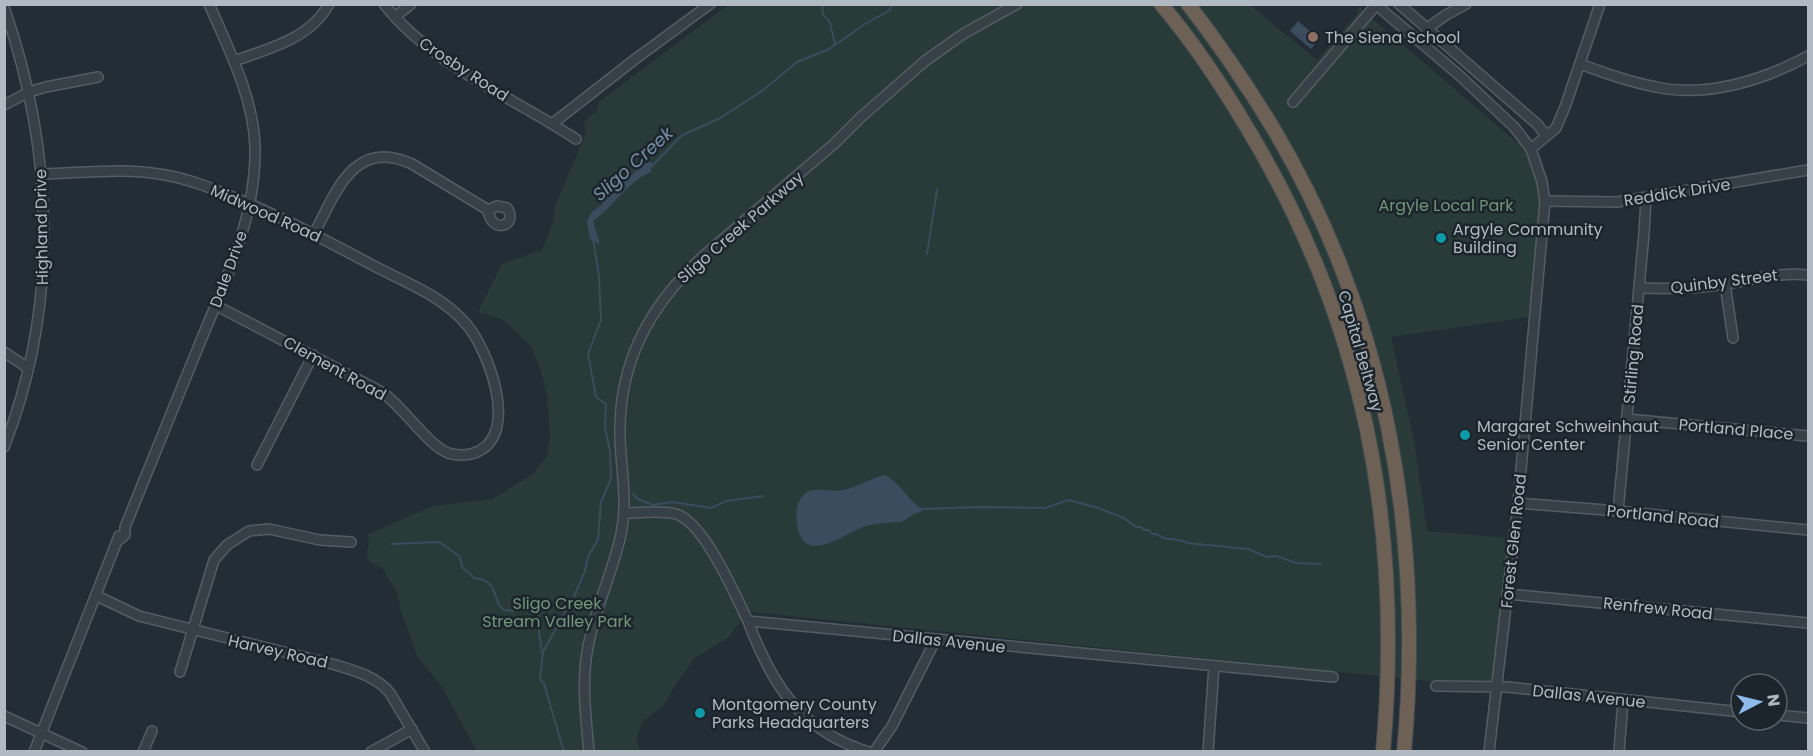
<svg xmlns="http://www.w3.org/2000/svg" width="1813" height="756" font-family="Poppins,sans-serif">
<rect width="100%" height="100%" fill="#232d36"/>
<!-- green -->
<path fill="#283b39" d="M728,5H1250L1317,60L1357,14L1358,6L1543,165L1530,317L1391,337L1414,441L1427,531L1510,538L1496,688L751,612L738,624L728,638L696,657L676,684L664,705L642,722L636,739L641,751H477L442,687L417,656L400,608L398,595L383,569L367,560L369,556L366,554L369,544L368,534L433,506L493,499L533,474L547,456L550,434L547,397L541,371L531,346L502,319L478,312L502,264L542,250L553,223L555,206L586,133L584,123L596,111L600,101Z"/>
<!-- water -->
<g fill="#3a4c5e">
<path d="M1298,21L1319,39L1311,49L1290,31Z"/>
<path d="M652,161L651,172C628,181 613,207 593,221L600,244L590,239L587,221L592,212L603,204L601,201L613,191L608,180L611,178L620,185L644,164Z"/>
<path d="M885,475C901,483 908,501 922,509L921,512C912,513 908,520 900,522C887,523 873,523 860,528C845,535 830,546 813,546C805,545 800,538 798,530C795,516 795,491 815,490C824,489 833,492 842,490C857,488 870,478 885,475Z"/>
</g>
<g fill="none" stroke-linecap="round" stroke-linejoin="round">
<!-- stream -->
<g stroke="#3a4c5e" stroke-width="2">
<path d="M822,4L823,14L830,23L835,44"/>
<path d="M651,167L681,136L720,118L762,91L797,62L829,49L865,24L890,10L892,4"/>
<path d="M927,254L937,190"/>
<path d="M633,494L638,499L653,505L672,502L711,508L726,501L763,496"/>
<path d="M922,509L982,507L1045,508L1069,500L1098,508L1124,518L1136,527H1141L1144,530H1149L1152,534H1156L1164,538L1183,541L1187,543L1248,549L1267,557L1276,556L1296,563L1321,564"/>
<path d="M392,544L439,542L459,556L463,568L474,578L484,580L492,586L499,605L504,610L513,611L524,604L530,605L535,608L539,616V633L542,652"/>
<path d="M564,752L544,684L540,679L543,652L575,594L585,571L588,557L598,539L601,502L611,479L610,451L605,428L606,404L596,397L588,354L601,320L599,276L593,238"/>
</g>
<!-- minor casing -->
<g stroke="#545d65" stroke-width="12">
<g id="minor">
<path d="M384,4C426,58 494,89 552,124L634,60L710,4"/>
<path d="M1375,4L1459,75L1515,128L1531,149L1542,182L1545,201L1518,503L1489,752"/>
<path d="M1399,4L1538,125L1546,136"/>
<path d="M4,7C54,150 60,305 4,447"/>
<path d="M396,16L411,4"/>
<path d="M1426,29L1446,15L1466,4"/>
<path d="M234,61C268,49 310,39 329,4"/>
<path d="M1580,64C1605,73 1629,82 1656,87C1707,98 1764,80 1808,56"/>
<path d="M1293,102L1376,5"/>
<path d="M4,105L29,92L46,87L98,77"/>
<path d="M552,124L576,139"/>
<path d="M1531,149L1556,128L1565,107L1600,4"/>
<path d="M43,174C83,173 125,167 165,175C189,179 211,188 233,197C282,217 329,242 376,267C407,283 444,297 467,325C488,350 519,431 479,451C470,456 457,456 448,453C428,445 403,407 382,392L215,305"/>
<path d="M1545,201L1617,202L1808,170"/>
<path d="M314,234C336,192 354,137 412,164L488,210L497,206L507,208C519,226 491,235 488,210"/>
<path d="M1725,284L1733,338"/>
<path d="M1639,288C1668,289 1696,289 1724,284C1755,280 1776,272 1808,275"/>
<path d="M4,352L28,368"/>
<path d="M1627,419L1808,436"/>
<path d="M257,465L313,355"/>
<path d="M1518,503L1618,511L1808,530"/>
<path d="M1618,511L1644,234L1646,198"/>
<path d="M624,513C641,513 660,510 676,514C704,522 735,595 748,621L1333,677"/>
<path d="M119,540L125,535V527C149,468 173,409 197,350C223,286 257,218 255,146C253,96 229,50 209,4"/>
<path d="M1507,594L1808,623"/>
<path d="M97,596L139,616L336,665C356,671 377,677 390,693L425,752"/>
<path d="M748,621C771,684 802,732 869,752"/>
<path d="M180,672L214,560L227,545L249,531L269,529L320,540L351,542"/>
<path d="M1436,686L1507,687L1741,712"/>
<path d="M1777,715L1808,718"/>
<path d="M4,716L82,752"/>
<path d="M34,752L119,536"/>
<path d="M143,752L152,731"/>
<path d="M371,752L412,729"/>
<path d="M589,752C586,717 581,682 588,647C595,608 613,572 621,534C628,502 621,470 620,438C618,364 648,308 701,258L835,143L860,118L925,61L963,34L1017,4"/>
<path d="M874,752L892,726L936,639"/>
<path d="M1208,752L1214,666"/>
<path d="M1619,752L1623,700"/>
</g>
</g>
<!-- highway casing -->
<g stroke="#414a52" stroke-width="16">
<g id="highway">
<path d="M1161,4C1194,43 1223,87 1249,131C1365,324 1403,529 1383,752"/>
<path d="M1188,4C1219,44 1247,85 1273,128C1386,317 1424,534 1404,752"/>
</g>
</g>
<!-- minor -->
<use href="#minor" stroke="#373f47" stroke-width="9"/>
<!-- highway -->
<use href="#highway" stroke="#6c6154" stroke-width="14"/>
</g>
<!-- markers -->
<circle fill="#8d6e63" stroke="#1c242c" stroke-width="2" cx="1313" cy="37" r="6"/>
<g fill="#0f9aa8" stroke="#1c242c" stroke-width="2">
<circle cx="1441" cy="238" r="6"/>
<circle cx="1465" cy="435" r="6"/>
<circle cx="700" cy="713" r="6"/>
</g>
<g text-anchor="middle" stroke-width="5" stroke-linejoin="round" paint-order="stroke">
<!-- poi labels -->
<g font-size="16" fill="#b1bac3" stroke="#1c242c" text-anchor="start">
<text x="1325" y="43">The Siena School</text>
<text x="1453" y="235">Argyle Community<tspan x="1453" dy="18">Building</tspan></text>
<text x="1477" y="432">Margaret Schweinhaut<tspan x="1477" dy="18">Senior Center</tspan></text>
<text x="712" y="710">Montgomery County<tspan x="712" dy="18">Parks Headquarters</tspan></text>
</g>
<!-- street labels -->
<g font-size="16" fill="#b1bac3" stroke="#1c242c">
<text transform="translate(464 69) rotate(33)" y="6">Crosby Road</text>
<text transform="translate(1677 192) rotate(-9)" y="6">Reddick Drive</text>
<text transform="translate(266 213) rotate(24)" y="6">Midwood Road</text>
<text transform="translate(41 227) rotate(-91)" y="6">Highland Drive</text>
<text transform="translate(740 227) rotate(-41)" y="6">Sligo Creek Parkway</text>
<text transform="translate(228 269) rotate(-70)" y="6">Dale Drive</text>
<text transform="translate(1724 281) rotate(-7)" y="6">Quinby Street</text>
<text transform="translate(1361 351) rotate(74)" y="6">Capital Beltway</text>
<text transform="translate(1633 354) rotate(-85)" y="6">Stirling Road</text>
<text transform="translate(335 368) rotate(29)" y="6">Clement Road</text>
<text transform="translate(1736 429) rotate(5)" y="6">Portland Place</text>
<text transform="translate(1663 516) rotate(6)" y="6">Portland Road</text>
<text transform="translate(1513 541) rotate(-84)" y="6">Forest Glen Road</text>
<text transform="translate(1658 608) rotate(6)" y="6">Renfrew Road</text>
<text transform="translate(949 641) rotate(6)" y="6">Dallas Avenue</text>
<text transform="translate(278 651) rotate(13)" y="6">Harvey Road</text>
<text transform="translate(1589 696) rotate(6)" y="6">Dallas Avenue</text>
</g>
<!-- park labels -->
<g font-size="16" fill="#729678" stroke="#1c242c">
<text x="1446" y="211">Argyle Local Park</text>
<text x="557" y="609">Sligo Creek<tspan x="557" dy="18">Stream Valley Park</tspan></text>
</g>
<!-- water labels -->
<g font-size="18" font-style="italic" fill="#758da4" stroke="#1c242c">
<text transform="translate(633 164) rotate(-42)" y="6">Sligo Creek</text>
</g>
</g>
<!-- border -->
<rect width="1813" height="756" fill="none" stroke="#b1bac3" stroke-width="12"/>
<!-- north arrow -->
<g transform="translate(1759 702) rotate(83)"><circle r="28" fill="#1c242c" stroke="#586068" stroke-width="1.5"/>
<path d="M0-4.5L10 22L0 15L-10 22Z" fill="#8ebaec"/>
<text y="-9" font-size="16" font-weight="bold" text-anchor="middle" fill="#b1bac3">N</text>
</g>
</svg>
